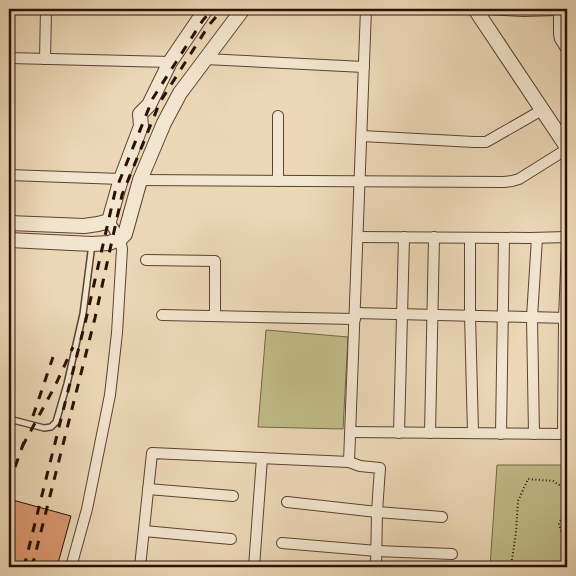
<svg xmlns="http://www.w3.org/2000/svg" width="576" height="576" font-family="'IM FELL French Canon',serif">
<rect width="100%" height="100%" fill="#ecd8b7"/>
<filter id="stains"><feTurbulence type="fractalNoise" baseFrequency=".004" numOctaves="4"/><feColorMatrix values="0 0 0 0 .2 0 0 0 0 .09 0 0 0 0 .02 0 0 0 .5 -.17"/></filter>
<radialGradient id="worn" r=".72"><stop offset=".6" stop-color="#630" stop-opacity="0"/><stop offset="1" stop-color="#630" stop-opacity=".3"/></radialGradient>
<!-- green -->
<g fill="#c0bc89" stroke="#766647">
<path d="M266,330L348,337L343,429L258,427Z"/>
<path d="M497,465H567V567H490Z"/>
</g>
<!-- building -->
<path fill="#dc9a72" stroke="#2b1105" d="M9,499L71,516L57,567H9Z"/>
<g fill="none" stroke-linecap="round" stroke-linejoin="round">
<!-- service casing -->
<g stroke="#5b4332" stroke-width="8">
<path id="service" d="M9,419L44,428L51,427L56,422L67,384L83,314L92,244"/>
</g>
<!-- minor casing -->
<g stroke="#5b4332" stroke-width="12">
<g id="minor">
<path d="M485,9L524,11L559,10"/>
<path d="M559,9V34L560,39L567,50"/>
<path d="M9,58L170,62"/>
<path d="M45,59L46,9"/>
<path d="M205,59L364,67"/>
<path d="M278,116V181"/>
<path d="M362,136L474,142H486L542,110"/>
<path d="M9,175L121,179"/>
<path d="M140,180L504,182L512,181L519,179L567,149"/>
<path d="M358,237L530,238L567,237"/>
<path d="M470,238V315L473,433"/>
<path d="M146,260L215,261V316"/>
<path d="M355,313L567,318"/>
<path d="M162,315L355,319"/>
<path d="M351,432L567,434"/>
<path d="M399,433L404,237"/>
<path d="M430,433L434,237"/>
<path d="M501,434L504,238"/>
<path d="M534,434L532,317L537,238"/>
<path d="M563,434L564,318L567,246"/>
<path d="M349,462L366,9"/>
<path d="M148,489L233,496"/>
<path d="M287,502L377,512L442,517"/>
<path d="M144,531L231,539"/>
<path d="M282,543L377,551L452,554"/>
<path d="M71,567L87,509L110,395L117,333L122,249L120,239L109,221"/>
<path d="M140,567L152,453L349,462L360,466L380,468L377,512L376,567"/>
<path d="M254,567L262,458"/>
</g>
</g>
<!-- tertiary casing -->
<g stroke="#5b4332" stroke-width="16">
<g id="tertiary">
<path d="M475,9L567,147"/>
<path d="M9,223L84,226L98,224L109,221L121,179L141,126L140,114L149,105L170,62L206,9"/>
<path d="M9,240L92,244L109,243L120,239L125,234L140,180L164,123L180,93L243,9"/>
</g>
</g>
<!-- path -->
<g stroke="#2b1105" stroke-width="2" stroke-dasharray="1 2.5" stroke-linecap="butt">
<path d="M567,504L559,524L564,541L567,546"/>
<path d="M511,567L516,532L518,501L528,479L553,481L567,490"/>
</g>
<!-- service -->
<use href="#service" stroke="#f3e6d0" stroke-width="5"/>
<!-- minor -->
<use href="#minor" stroke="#f3e6d0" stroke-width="10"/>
<!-- tertiary -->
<use href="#tertiary" stroke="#f3e6d0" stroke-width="14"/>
<!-- rail -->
<g stroke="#2b1105" stroke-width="3" stroke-dasharray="9 9" stroke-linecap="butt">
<path d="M33,416L53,357"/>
<path d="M22,447L55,386L73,347"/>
<path d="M9,484L24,442"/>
<path d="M24,567L87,315L115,192L153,98L203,20L213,9"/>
<path d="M32,567L95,318L122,195L160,102L209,25L223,9"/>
</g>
</g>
<!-- margin -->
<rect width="576" height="576" fill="none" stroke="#ecd8b7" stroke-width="30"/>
<rect x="10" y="10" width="556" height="556" fill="none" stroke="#2b1105" stroke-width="2.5"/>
<rect x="15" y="15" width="546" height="546" fill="none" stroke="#2b1105"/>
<rect width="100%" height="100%" filter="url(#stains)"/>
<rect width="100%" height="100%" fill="url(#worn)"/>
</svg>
